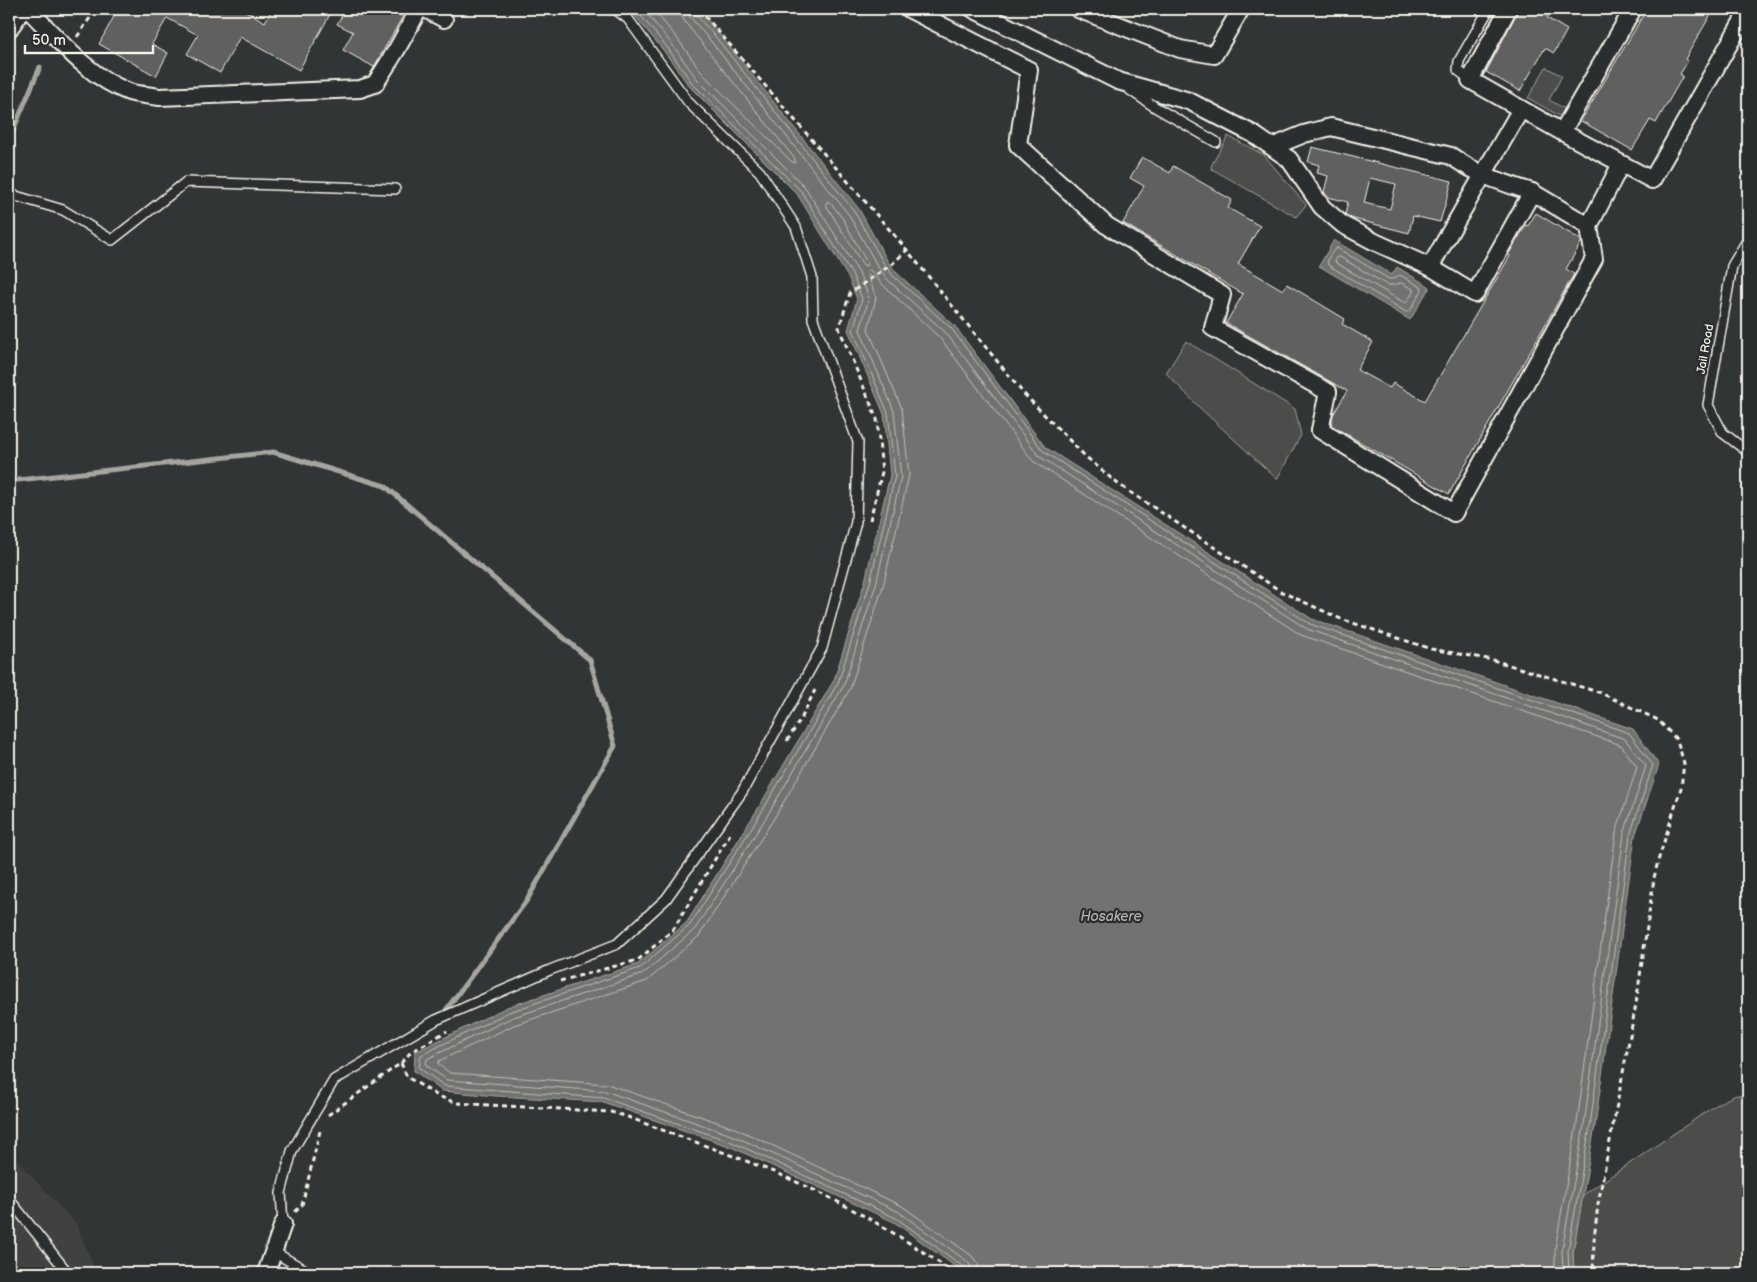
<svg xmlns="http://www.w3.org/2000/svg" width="1757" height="1282" font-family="'Balsamiq Sans',sans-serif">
<rect width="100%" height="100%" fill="#323535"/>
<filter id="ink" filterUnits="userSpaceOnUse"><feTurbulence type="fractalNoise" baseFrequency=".02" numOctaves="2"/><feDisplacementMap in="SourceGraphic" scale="10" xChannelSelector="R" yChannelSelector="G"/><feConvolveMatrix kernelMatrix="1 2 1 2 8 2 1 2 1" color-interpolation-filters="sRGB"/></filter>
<g filter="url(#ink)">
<!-- built -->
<path fill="#404242" d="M9,1152L77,1225L96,1273H9Z"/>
<!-- green -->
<g fill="#4b4d4c" stroke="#a09f9a">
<path d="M1546,67L1562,76L1549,100L1567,110L1563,118L1528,98Z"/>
<path d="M1228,136L1264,155L1306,205L1296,217L1212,169L1211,166Z"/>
<path d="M1186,341L1295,409L1301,435L1277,479L1200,408L1166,373Z"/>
<path d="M1736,1095L1748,1097V1273H1574L1573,1252L1583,1195L1719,1103Z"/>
</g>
<!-- water -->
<g fill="#727370" stroke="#a6a5a0">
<path d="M629,9H698L718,32L859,209L888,262L897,273L954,325L1045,447L1312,619L1633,729L1659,765L1635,836L1595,1126L1573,1252L1574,1273H964L894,1222L731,1147L603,1102L496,1096L442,1091L414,1071L415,1052L507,1007L638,964L687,922L757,810L834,680L865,581L890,475L884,414L848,330L857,299L849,279L797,194L689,86L663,50Z"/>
<path d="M1334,240L1392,275L1397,267L1430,287L1410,320L1319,266Z"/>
</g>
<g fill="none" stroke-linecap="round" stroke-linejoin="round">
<!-- shore -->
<g stroke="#c0bfb8" stroke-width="1">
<path d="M635,9L667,47L692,83L801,191L853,276L862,299L853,330L888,413L895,476L870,583L838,683L761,813L690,925L640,968L509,1012L421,1055L419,1068L445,1086L604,1098L732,1142L896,1218L964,1267L966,1273"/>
<path d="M643,9L671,43L697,79L805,187L859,273L869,298L860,330L894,411L901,477L876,584L844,685L767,816L695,929L643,974L511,1018L427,1059L426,1065L447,1080L605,1091L734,1136L899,1212L968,1262L971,1267L972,1273"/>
<path d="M653,9L677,38L703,74L792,162L795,163V159L685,22L681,15L680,9"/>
<path d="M688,9L690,17L709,39L849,215L878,267L888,280L946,333L1039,456L1307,629L1625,739L1646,766L1624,834L1584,1125L1562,1250L1563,1273"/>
<path d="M694,9L695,14L714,35L854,211L884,264L893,276L951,328L1043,451L1310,624L1629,733L1653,765L1630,835L1590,1126L1568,1251L1569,1273"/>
<path d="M827,202H830L843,219L867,263L866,266L863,265L826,205Z"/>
<path d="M1337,248L1389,279H1393L1400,275L1421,287L1422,290L1410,311L1406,312L1328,265C1326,260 1332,250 1337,248Z"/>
<path d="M1337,257H1340L1387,285H1393L1401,283L1413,289V292L1407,302L1405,303L1336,263L1335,260Z"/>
<path d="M980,1273L978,1264L972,1256L902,1206L737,1129L607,1084L450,1073L438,1064L439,1061L514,1025L647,981L699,936L773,820L850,689L883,586L909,475L902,409L868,329L876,298L867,272L869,269L884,286L940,338L1033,461L1301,635L1621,745L1637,767L1616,833L1577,1123L1555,1249V1273"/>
</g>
<!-- stream -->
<g stroke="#a6a5a0" stroke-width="5">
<path d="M9,140L40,67"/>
<path d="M9,481L273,452L385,486L590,660L615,746L527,900L446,1010"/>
</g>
</g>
<!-- building -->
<g fill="#5f605f" stroke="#f4f1e8" fill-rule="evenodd">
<path d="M118,9H242L265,22L272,9H333L299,70L240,37L220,73L187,54L198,35L167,18L152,44L168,53L156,76L99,44Z"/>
<path d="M346,9H407L374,67L343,50L353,32L337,24Z"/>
<path d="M1519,9H1552L1547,18L1567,30L1554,53L1545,48L1520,91L1486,72Z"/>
<path d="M1647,9H1714L1685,59L1688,61L1680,74L1683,76L1656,123L1650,120L1632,150L1581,121Z"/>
<path d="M1312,147L1452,181L1440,222L1413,216L1409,233L1354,219L1349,217L1345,214L1348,202L1328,197L1324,192L1328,176L1317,173L1319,165L1308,162ZM1370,178L1396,184L1390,209L1364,203Z"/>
<path d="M1142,157L1170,173L1173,166L1232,200L1228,208L1260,226L1238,264L1283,290L1287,284L1345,319L1342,324L1373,342L1357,370L1390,388L1393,383L1425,401L1510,256L1508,255L1526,225L1528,226L1536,213L1581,240V243L1566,269L1574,274L1449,494L1331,425L1333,415L1347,391L1226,323L1243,294L1123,223L1144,186L1130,178Z"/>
</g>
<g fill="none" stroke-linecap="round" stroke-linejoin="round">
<!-- lane casing -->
<g stroke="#f4f1e8" stroke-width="12">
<g id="lane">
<path d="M1470,80L1458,70L1459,61L1489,9"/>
<path d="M1130,90L1155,107L1216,142"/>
<path d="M9,194L63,210L112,240L186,182L395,189"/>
<path d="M1748,239L1732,266L1708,405L1723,433L1748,452"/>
<path d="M9,1199L68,1273"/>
<path d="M283,1224L281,1193L292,1151L334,1080L436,1020L550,970L617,944L666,899L742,792L822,648L856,522L858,442L813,319L812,277L796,227L760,172L689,103L628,19L615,9"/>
<path d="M274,1252L310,1273"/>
</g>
</g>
<!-- street casing -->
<g stroke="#f4f1e8" stroke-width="20">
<g id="street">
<path d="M28,9C58,39 88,77 129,92C138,95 150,95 159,97L360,89L375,84L397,49L419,9"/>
<path d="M425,9L444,19"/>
<path d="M909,9L1029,70L1018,145L1106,225L1222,295L1213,328L1328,392L1320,430L1454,513L1594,259L1589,226"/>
<path d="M973,9L1118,81L1189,101L1253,134L1289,159L1322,207L1343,225L1375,242L1430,267L1475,294L1532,192C1501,182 1478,175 1451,156L1331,127L1304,134L1272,147"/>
<path d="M1078,9L1180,49L1214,55L1241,9"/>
<path d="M1508,9L1470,80L1521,109"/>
<path d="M9,29L23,9"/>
<path d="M1562,132L1652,180L1748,11"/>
<path d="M1532,192L1589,226L1621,164"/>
<path d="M1430,267L1521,109L1562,132L1633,9"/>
<path d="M266,1273L283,1224"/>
</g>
</g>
<!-- path -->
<g stroke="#f4f1e8" stroke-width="3" stroke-dasharray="5 4" stroke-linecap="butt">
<path d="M699,9L907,250"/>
<path d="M77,37L96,9"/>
<path d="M870,520L882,472L877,419L839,328L850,293L892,264L907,250L1023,393L1085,456L1118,484L1282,592L1341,619L1431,649L1493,660L1601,693L1658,720L1677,740L1684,763L1681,788L1658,861L1654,878L1636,1004L1598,1204L1594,1240L1593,1273"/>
<path d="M787,741L802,717L815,690"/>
<path d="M560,981L638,960L673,930L730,834"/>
<path d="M401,1063L407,1077L438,1096L456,1103L611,1112L628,1117C682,1138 738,1156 792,1180C847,1204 905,1238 954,1273"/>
<path d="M328,1115L401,1063L411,1052L447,1031"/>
<path d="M295,1212L302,1205L320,1131"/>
</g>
<!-- lane -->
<use href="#lane" stroke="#2a2d2e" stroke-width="9"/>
<!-- street -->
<use href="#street" stroke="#2a2d2e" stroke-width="16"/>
</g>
</g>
<g text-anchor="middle" stroke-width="4.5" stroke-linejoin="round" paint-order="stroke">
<!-- street labels -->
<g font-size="12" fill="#f4f1e8" stroke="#2a2d2e">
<text transform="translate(1705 349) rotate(-80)" y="4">Jail Road</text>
</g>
<!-- water labels -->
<g font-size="14" font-style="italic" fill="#b3b2ac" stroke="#2a2d2e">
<text x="1111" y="921">Hosakere</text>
</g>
</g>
<!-- margin -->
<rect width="1757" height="1282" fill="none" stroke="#2a2d2e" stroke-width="30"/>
<rect x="15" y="15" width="1727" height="1252" fill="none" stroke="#f4f1e8" stroke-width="2" filter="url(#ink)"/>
<!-- scale -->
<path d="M25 45v8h128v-8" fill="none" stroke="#f4f1e8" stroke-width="2.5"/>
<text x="32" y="45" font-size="15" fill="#f4f1e8" stroke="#2a2d2e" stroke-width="4" paint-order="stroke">50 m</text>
</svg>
